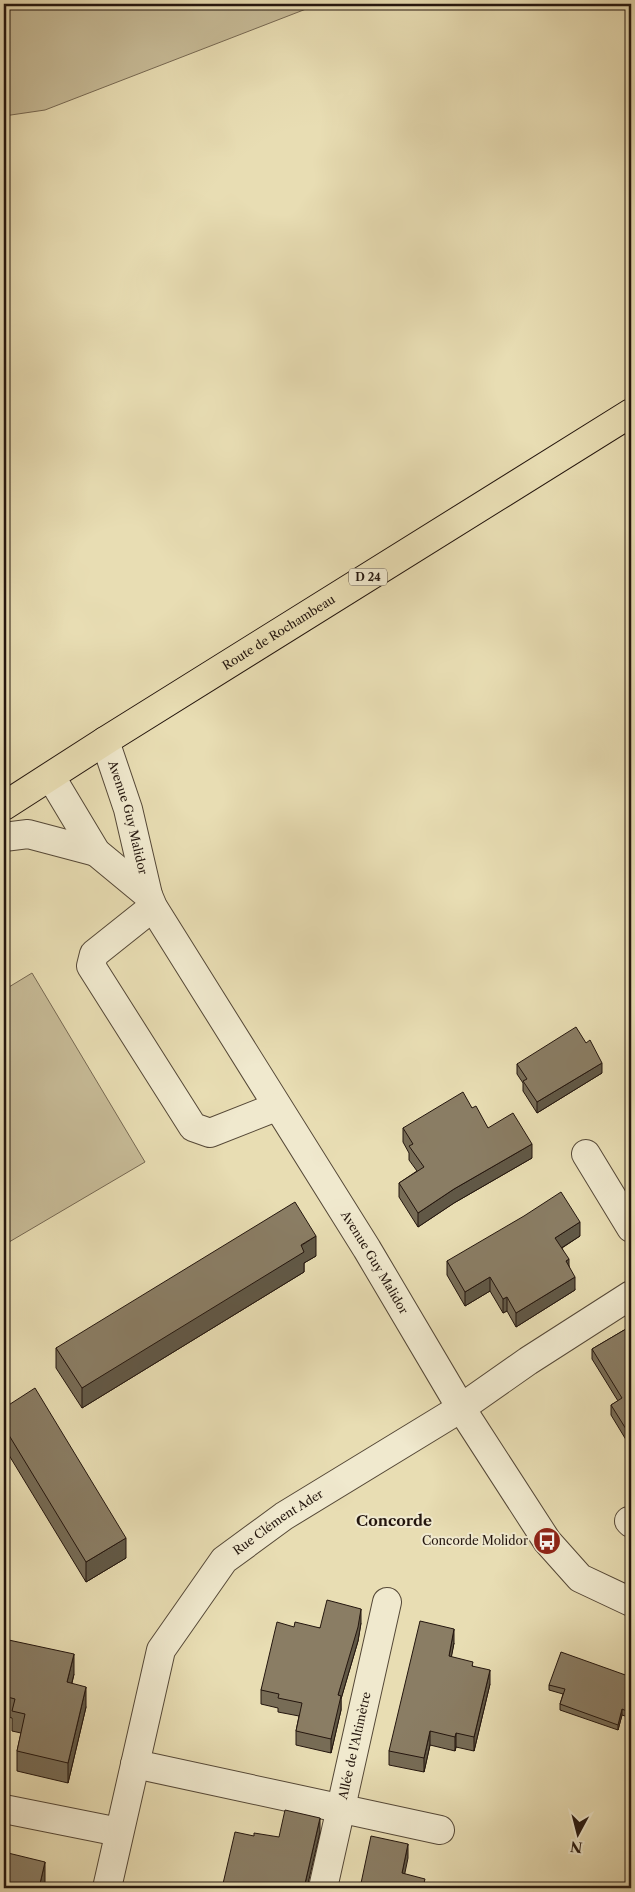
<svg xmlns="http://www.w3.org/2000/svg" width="635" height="1892" font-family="'Libre Caslon Text',serif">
<rect width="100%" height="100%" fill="#e8ddb3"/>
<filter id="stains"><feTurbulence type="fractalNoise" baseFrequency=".004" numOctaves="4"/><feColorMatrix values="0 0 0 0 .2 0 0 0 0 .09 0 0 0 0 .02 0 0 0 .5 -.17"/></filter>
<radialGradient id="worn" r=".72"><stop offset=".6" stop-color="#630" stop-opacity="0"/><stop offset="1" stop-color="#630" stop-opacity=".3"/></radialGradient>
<!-- green -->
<g fill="#c7bb97" stroke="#766852">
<path d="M4,4H319L45,110L4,116Z"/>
<path d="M32,973L145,1162L4,1245V990Z"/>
</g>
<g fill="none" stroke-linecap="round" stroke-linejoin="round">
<!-- minor casing -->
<g stroke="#554837" stroke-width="30">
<g id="minor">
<path id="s1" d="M105,741L128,809L148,895L153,907L367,1249L461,1408L547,1541L580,1578L631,1602"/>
<path d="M51,777L96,852L148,895"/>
<path d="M4,837L28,834L96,852"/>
<path d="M153,907L94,954L91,966L193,1127L210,1133L276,1107"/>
<path d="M586,1154L631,1228"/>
<path d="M629,1521L631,1523"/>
<path d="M135,1764L440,1830"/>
<path d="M4,1809L119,1832"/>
<path id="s2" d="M107,1888L161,1650L224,1560L284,1516L461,1408L528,1361L631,1295"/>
<path id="s3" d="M323,1888L387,1602"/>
</g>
</g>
<!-- major casing -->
<g stroke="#24160e" stroke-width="30">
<g id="major">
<path id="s4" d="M4,806L105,741L631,413"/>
</g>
</g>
<!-- minor -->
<use href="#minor" stroke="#f0e9ce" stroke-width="28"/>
<!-- major -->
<use href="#major" stroke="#e8ddb3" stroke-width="28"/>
</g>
<!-- wall -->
<g fill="#776c56" stroke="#24160e">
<path d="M631,989V1005L630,1004V990Z"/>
<path d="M631,1041V1066L627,1058V1044Z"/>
<path d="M517,1064L602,1073L537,1113L523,1091V1083L517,1074Z"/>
<path d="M472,1108L488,1128L532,1158L454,1203L418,1227L399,1197V1183L417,1171L409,1160V1153L403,1142V1128Z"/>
<path d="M580,1236L562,1248L569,1266L575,1290L516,1327L507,1311L503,1313L490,1291L465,1306L447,1275V1261Z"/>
<path d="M316,1256L304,1263V1272L82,1408L56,1368V1348Z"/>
<path d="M631,1326V1448L611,1415V1405L618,1401L592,1359V1349Z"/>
<path d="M4,1408L126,1558L86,1582L4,1447Z"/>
<path d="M361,1623L358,1641L341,1699V1710L331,1753L296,1745V1731L299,1716L278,1712V1708L261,1704V1690L294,1627L320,1628Z"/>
<path d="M4,1639L74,1674L72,1683L86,1707L68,1783L17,1771V1751L21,1733L12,1731V1718L4,1716Z"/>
<path d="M454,1643L451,1657L473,1666L490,1684L474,1751L456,1747L455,1751L430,1745L424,1772L389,1765V1751Z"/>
<path d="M631,1677V1718L622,1715L618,1730L560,1710V1704L563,1694L549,1690V1685Z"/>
</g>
<!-- shaded-wall -->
<g fill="#615846" stroke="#24160e">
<path d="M602,1063V1073L537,1113V1102Z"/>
<path d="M532,1144V1158L454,1203L418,1227V1213L454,1189Z"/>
<path d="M580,1222V1236L555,1252V1238Z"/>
<path d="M316,1236V1256L304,1263V1272L82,1408V1388Z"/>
<path d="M569,1259V1273L566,1261Z"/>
<path d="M490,1277V1291L465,1306V1292Z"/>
<path d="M575,1277V1290L516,1327V1313Z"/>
<path d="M507,1297V1311L503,1313V1299Z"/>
<path d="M126,1538V1558L86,1582V1562Z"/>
<path d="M361,1609V1623L358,1641L341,1699V1710L331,1753V1739L338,1695Z"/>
<path d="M454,1629V1643L449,1670V1656Z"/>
<path d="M74,1654V1674L67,1702V1682Z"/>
<path d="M490,1670V1684L474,1751V1737Z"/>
<path d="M86,1687V1707L68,1783V1763Z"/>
<path d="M622,1709V1715L618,1730V1725Z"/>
<path d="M430,1731V1745L424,1772V1758Z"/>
<path d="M456,1733V1747L455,1751V1737Z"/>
<path d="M320,1818V1832L307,1888H304Z"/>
<path d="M408,1844V1858L402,1887V1873Z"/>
<path d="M45,1862V1882L44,1888H39Z"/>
</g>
<!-- building -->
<g fill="#8a7d64" stroke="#24160e">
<path d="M576,1027L586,1043L590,1040L602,1063L537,1102L523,1081L527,1079L517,1064Z"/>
<path d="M631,1041V1052L627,1044Z"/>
<path d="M463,1092L472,1108L476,1106L488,1128L513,1113L532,1144L454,1189L418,1213L399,1183L424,1167L409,1146L413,1144L403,1128Z"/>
<path d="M561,1192L580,1222L555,1238L569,1259L566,1261L575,1277L516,1313L507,1297L503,1299L490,1277L465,1292L447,1261L524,1216Z"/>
<path d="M295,1202L316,1236L301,1245L304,1252L82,1388L56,1348Z"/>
<path d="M631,1326V1437L611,1405L622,1398L592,1349Z"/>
<path d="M35,1388L126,1538L86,1562L4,1427V1408Z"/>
<path d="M327,1600L361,1609L358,1627L338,1695L341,1696L331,1739L296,1731L302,1703L278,1698L279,1694L261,1690L277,1622L294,1627L295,1622L320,1628Z"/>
<path d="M420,1621L454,1629L449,1656L473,1662L472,1666L490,1670L474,1737L456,1733L455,1737L430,1731L424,1758L389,1751Z"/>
<path d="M4,1639L74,1654L67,1682L86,1687L68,1763L17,1751L25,1714L12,1711L15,1699L4,1696Z"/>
<path d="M561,1652L631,1677V1713L622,1709L618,1725L560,1704L565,1689L549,1685Z"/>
<path d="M285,1810L320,1818L304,1888H222L235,1832L254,1836V1833L279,1837Z"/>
<path d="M371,1836L408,1844L402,1873L425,1879L424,1883L442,1887L441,1888H360Z"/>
<path d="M4,1852L45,1862L39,1888H4Z"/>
</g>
<!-- icons -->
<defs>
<g id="bus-disc" transform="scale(1.4375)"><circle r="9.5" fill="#8f2418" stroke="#f0e9ce"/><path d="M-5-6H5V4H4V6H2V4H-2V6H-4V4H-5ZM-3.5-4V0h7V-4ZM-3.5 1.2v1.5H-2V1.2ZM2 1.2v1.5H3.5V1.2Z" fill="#fff"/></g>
</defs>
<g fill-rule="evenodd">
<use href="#bus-disc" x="547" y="1541"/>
</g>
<g text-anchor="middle" stroke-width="4" stroke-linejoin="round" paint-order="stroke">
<!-- shield labels -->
<rect fill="#f0e9ce" stroke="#615548" stroke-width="1" x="349" y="568.5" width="38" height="17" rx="4"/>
<g font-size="11" font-weight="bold" fill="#24160e">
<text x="368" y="581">D 24</text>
</g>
<!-- street labels -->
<g font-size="12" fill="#24160e" stroke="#f0e9ce">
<text dy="4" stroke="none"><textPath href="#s4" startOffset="325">Route de Rochambeau</textPath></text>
<text dy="4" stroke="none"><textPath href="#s1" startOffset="80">Avenue Guy Malidor</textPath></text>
<text dy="4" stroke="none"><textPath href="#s1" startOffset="592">Avenue Guy Malidor</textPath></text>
<text dy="4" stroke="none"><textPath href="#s2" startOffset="420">Rue Clément Ader</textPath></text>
<text dy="4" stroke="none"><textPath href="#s3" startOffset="146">Allée de l'Altimètre</textPath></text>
</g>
<!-- poi labels -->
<g font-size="12" fill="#24160e" stroke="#f0e9ce" text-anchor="end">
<text x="528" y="1545">Concorde Molidor</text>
</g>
<!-- quarter labels -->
<g font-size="15" font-weight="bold" fill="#24160e" stroke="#f0e9ce">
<text x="394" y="1526">Concorde</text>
</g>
</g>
<!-- margin -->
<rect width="635" height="1892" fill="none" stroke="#e8ddb3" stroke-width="20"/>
<rect x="5" y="5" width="625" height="1882" fill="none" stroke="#24160e" stroke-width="2.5"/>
<rect x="10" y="10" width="615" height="1872" fill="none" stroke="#24160e"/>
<!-- north arrow -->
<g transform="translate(578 1834) rotate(187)" stroke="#f0e9ce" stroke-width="4" paint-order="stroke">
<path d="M0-4L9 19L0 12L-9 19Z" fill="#24160e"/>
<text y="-8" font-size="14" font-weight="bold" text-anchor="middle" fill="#24160e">N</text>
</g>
<rect width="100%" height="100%" filter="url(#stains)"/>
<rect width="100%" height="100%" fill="url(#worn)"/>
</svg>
